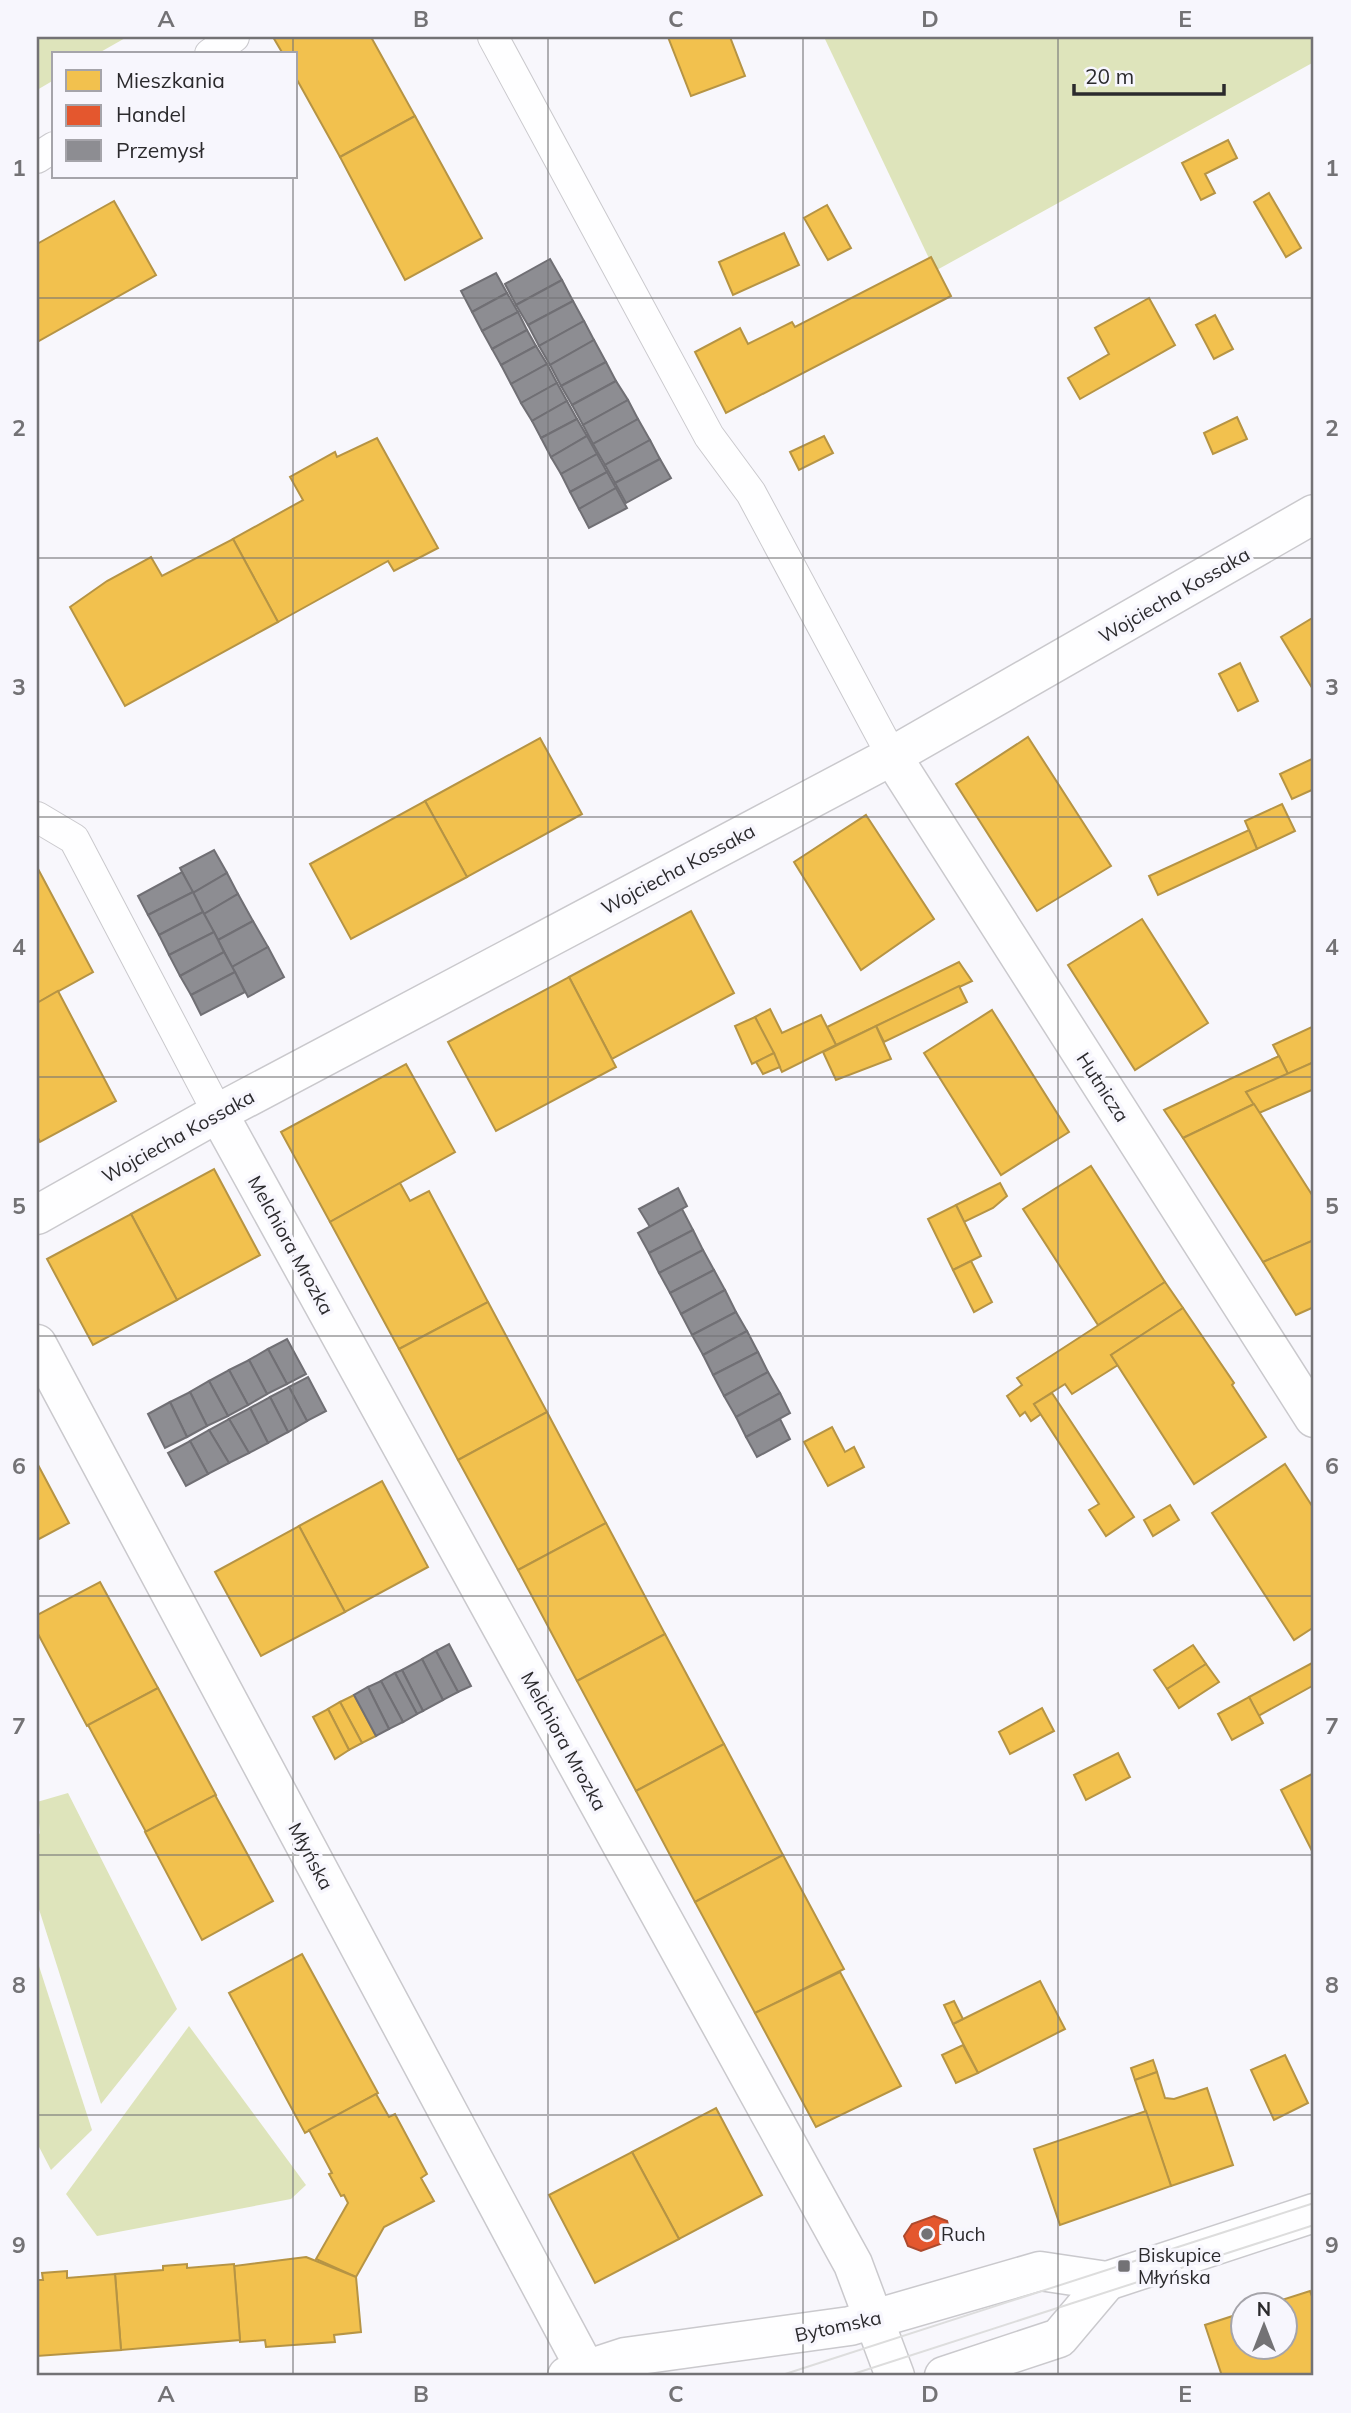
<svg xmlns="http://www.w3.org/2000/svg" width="1351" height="2413" font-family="Mulish,sans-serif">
<rect width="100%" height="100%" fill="#f8f7fc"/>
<!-- green -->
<g fill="#dee4bb">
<path d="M37,37H127L97,54H54V80L37,90Z"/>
<path d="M824,37H1314V62L935,271Z"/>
<path d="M68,1793L177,2009L101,2104L37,1903V1837L40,1833L37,1802Z"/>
<path d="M37,1960L92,2130L51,2170L37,2143Z"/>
<path d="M189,2026L306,2185L291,2199L97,2236L66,2194Z"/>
</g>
<!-- homes -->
<g fill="#f2c14e" stroke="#b69444" stroke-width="2">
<path d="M273,37H371L415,116L340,157L296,78V54H283Z"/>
<path d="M668,37H730L745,76L691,96Z"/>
<path d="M415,116L482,238L405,280L340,157Z"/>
<path d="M1228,140L1237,158L1205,174L1215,193L1201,200L1182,163Z"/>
<path d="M1269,193L1301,248L1286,257L1254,202Z"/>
<path d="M114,201L156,275L37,342V244Z"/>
<path d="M827,205L851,248L828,260L804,218Z"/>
<path d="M784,233L799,265L733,295L719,262Z"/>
<path d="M931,257L951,296L726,413L695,352L740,328L748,344L792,322L795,327Z"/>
<path d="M1149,298L1175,345L1080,399L1068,378L1109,354L1095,328Z"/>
<path d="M1215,315L1233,349L1214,359L1196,325Z"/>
<path d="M1237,417L1247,439L1213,454L1204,433Z"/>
<path d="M824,436L833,453L799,470L790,452Z"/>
<path d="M377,438L438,548L394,571L388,561L278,622L233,539L303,500L290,477L335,452L337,457Z"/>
<path d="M233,539L278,622L125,706L70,607L107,581L151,557L162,576Z"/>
<path d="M1314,617V691L1281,637Z"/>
<path d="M1240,663L1258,701L1238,711L1219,674Z"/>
<path d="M1028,737L1111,866L1037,911L956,784Z"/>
<path d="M540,738L582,814L467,877L425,801Z"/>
<path d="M1314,758V789L1292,799L1280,774Z"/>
<path d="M425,801L467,877L351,939L310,864Z"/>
<path d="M1282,804L1295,831L1257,849L1245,821Z"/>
<path d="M866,815L934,919L861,970L794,862Z"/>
<path d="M1249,830L1257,849L1158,895L1149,876Z"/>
<path d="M37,867L93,972L37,1003Z"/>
<path d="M691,911L734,993L612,1059L569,977Z"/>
<path d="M1142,919L1208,1023L1135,1070L1068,965Z"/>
<path d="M959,962L972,981L836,1045L827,1027Z"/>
<path d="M569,977L616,1067L496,1131L448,1042Z"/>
<path d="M959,986L967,1002L884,1042L876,1026Z"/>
<path d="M58,991L116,1101L40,1142L37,1136V1003Z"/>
<path d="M770,1009L782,1033L821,1015L836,1045L782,1072L755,1017Z"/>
<path d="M992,1010L1069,1132L1001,1175L924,1053Z"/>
<path d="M755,1017L774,1053L752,1064L735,1026Z"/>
<path d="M876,1026L891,1059L836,1080L823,1052Z"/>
<path d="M1314,1026V1062L1288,1074L1273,1045Z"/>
<path d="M774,1053L780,1067L763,1074L756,1062Z"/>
<path d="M1279,1056L1288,1074L1246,1092L1254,1104L1183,1138L1164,1110Z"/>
<path d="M1314,1062V1089L1259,1113L1246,1092Z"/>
<path d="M406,1064L455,1152L330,1222L281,1132Z"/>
<path d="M1254,1104L1314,1198V1240L1263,1262L1183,1138Z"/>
<path d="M1091,1166L1165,1282L1098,1325L1023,1209Z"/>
<path d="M214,1169L260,1255L177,1300L131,1214Z"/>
<path d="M400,1183L410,1201L429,1191L488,1302L399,1349L330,1222Z"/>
<path d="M1000,1183L1007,1196L993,1208L964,1222L956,1205Z"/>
<path d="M956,1205L981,1256L953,1270L928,1219Z"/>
<path d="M131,1214L177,1300L93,1345L47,1259Z"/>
<path d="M1314,1240V1307L1296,1315L1263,1262Z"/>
<path d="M971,1261L992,1302L974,1312L953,1270Z"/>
<path d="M1165,1282L1183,1308L1111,1355L1118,1365L1072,1394L1065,1384L1034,1404L1041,1414L1031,1421L1025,1412L1020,1416L1007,1396L1022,1385L1017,1378Z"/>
<path d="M488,1302L547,1412L458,1460L399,1349Z"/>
<path d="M1183,1308L1234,1383L1232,1385L1266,1437L1194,1484L1111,1355Z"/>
<path d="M1052,1393L1134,1517L1106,1536L1089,1510L1099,1504L1034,1404Z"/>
<path d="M547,1412L606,1523L518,1570L458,1460Z"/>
<path d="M832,1427L845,1452L854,1447L864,1467L828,1486L804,1442Z"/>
<path d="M37,1463L69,1523L37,1540Z"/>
<path d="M1285,1464L1314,1509V1627L1294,1640L1212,1513Z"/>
<path d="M382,1481L428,1567L345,1612L299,1526Z"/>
<path d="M1170,1505L1179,1520L1153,1536L1144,1520Z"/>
<path d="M606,1523L665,1634L577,1681L518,1570Z"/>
<path d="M299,1526L345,1612L261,1656L215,1572Z"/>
<path d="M100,1582L158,1688L87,1726L37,1632V1615Z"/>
<path d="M665,1634L724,1744L636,1791L577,1681Z"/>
<path d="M1193,1645L1206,1664L1167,1689L1154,1670Z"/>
<path d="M1314,1662V1685L1258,1716L1249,1697Z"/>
<path d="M1206,1664L1219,1682L1179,1708L1167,1689Z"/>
<path d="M158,1688L216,1795L146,1832L88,1725Z"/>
<path d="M354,1695L376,1736L362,1743L340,1702Z"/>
<path d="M1249,1697L1263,1723L1232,1740L1218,1714Z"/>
<path d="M340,1702L362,1743L349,1750L328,1709Z"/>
<path d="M1042,1708L1054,1731L1010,1754L999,1732Z"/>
<path d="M328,1709L349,1750L335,1759L313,1717Z"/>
<path d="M724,1744L783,1855L695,1902L636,1791Z"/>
<path d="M1118,1753L1130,1777L1086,1800L1074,1775Z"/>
<path d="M1314,1773V1850L1312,1851L1281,1790Z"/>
<path d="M215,1795L273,1901L202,1940L145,1832Z"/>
<path d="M783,1855L844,1969L755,2013L695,1902Z"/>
<path d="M302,1954L378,2093L305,2133L229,1993Z"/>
<path d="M840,1972L901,2086L816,2127L755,2013Z"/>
<path d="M1040,1981L1065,2029L978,2073L953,2024Z"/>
<path d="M954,2001L963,2019L953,2024L944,2005Z"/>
<path d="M963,2045L978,2073L956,2083L942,2055Z"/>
<path d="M1285,2055L1308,2103L1274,2120L1251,2070Z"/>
<path d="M1153,2060L1157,2072L1135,2080L1131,2068Z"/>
<path d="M1157,2072L1165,2098L1174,2099L1207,2088L1233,2165L1171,2186L1135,2080Z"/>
<path d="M376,2094L389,2117L395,2114L427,2174L421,2178L434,2201L384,2227L356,2277L316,2259L348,2203L344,2195L341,2196L329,2174L332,2173L309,2130Z"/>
<path d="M716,2108L762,2195L679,2239L632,2152Z"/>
<path d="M1146,2111L1171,2186L1060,2225L1034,2149Z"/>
<path d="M632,2152L679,2239L595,2283L549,2195Z"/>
<path d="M306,2257L356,2277L361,2332L334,2335L335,2342L266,2347L265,2340L240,2342L234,2266Z"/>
<path d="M187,2264V2268L234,2264L240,2340L121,2350L115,2274L163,2270V2266Z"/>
<path d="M67,2271V2278L115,2274L121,2350L37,2356V2280H43L42,2273Z"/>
<path d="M1310,2291L1314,2302V2376H1222L1205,2325L1242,2313V2346H1284V2304H1269Z"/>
</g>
<!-- shops -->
<path fill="#e4572e" stroke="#ac4a2e" stroke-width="2" d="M934,2216L947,2221L950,2231L943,2243L921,2251L908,2246L904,2236L912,2224Z"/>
<!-- industry -->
<g fill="#8d8d92" stroke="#706f74" stroke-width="2">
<path d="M550,259L562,280L516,305L505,284Z"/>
<path d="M496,273L507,293L472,312L461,291Z"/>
<path d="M562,280L573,301L528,325L516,305Z"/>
<path d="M507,293L518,312L482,331L472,312Z"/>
<path d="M573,301L584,321L539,346L528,325Z"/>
<path d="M518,312L527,330L492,349L482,331Z"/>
<path d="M584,321L594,340L550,365L539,346Z"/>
<path d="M527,330L536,346L501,365L492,349Z"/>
<path d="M594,340L606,362L561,386L550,365Z"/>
<path d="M536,346L547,364L511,384L501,365Z"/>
<path d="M606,362L616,381L572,405L561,386Z"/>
<path d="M547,364L557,383L521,403L511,384Z"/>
<path d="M616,381L628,400L583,425L572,405Z"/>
<path d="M557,383L567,401L532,421L521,403Z"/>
<path d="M628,400L638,419L593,444L583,425Z"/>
<path d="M567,401L577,419L541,438L532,421Z"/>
<path d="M577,419L587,436L551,457L541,438Z"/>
<path d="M638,419L650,440L605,465L593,444Z"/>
<path d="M587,436L597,454L561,474L551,457Z"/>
<path d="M650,440L660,459L615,483L605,465Z"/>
<path d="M597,454L607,472L570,492L561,474Z"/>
<path d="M660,459L671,478L626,503L615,483Z"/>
<path d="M607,472L616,488L579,509L570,492Z"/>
<path d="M616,488L627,508L589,528L579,509Z"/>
<path d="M214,850L227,873L193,893L180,868Z"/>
<path d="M182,872L193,892L148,915L138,896Z"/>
<path d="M227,873L238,894L204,914L193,893Z"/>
<path d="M193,892L203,912L159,935L148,915Z"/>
<path d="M238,894L253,921L218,940L204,914Z"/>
<path d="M203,912L214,932L169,955L159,935Z"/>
<path d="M253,921L268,947L232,967L218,940Z"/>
<path d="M214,932L224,952L180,976L169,955Z"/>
<path d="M268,947L284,977L248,997L232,967Z"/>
<path d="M224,952L235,972L191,995L180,976Z"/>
<path d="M235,972L245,992L201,1015L191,995Z"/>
<path d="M678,1188L687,1206L650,1227L639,1209Z"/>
<path d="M682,1209L693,1230L649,1253L638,1233Z"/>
<path d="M693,1230L703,1250L659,1273L649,1253Z"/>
<path d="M703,1250L714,1270L670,1293L659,1273Z"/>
<path d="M714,1270L725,1290L681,1314L670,1293Z"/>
<path d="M725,1290L736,1312L692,1335L681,1314Z"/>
<path d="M736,1312L747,1331L703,1355L692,1335Z"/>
<path d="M747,1331L758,1352L713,1375L703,1355Z"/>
<path d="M287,1339L306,1374L287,1384L268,1349Z"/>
<path d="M268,1349L287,1384L267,1394L249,1360Z"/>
<path d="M758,1352L768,1372L724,1396L713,1375Z"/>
<path d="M249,1360L267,1394L248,1405L229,1370Z"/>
<path d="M229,1370L248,1405L228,1416L209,1381Z"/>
<path d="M768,1372L780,1393L736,1417L724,1396Z"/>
<path d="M308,1377L326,1411L307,1421L289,1387Z"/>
<path d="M209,1381L228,1416L207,1426L190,1392Z"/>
<path d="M289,1387L307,1421L288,1432L270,1397Z"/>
<path d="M190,1392L207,1426L187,1437L170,1402Z"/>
<path d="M780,1393L790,1413L746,1437L736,1417Z"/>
<path d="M270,1397L288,1432L268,1443L250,1408Z"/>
<path d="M170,1402L187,1437L165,1448L148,1414Z"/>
<path d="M250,1408L268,1443L249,1453L229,1419Z"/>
<path d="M229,1419L249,1453L229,1463L209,1430Z"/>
<path d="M780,1419L790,1439L757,1457L746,1437Z"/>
<path d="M209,1430L229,1463L208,1474L190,1441Z"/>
<path d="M190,1441L208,1474L186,1486L168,1453Z"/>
<path d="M449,1644L471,1686L458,1692L436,1651Z"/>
<path d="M436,1651L458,1692L443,1700L422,1659Z"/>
<path d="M422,1659L443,1700L423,1711L402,1670Z"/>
<path d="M402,1670L423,1711L417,1714L395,1673Z"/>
<path d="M395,1673L417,1714L403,1722L381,1681Z"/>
<path d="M381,1681L403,1722L389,1729L368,1687Z"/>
<path d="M368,1687L389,1729L376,1736L354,1695Z"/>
</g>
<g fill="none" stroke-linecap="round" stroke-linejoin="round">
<!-- lane casing -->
<g stroke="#cac9cd" stroke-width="32">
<g id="lane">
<path d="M493,37L709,436L751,493L892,756"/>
<path d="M210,54L234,37"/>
<path d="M37,158L54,147"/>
<path d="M37,817L74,839L218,1113"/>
</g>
</g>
<!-- street casing -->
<g stroke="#cac9cd" stroke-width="41">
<g id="street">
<path d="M892,756L1314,1418"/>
<path d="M218,1113L853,2264L895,2376"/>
<path d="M37,1215L218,1113L892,756L1314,514"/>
<path d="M37,1344L585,2368"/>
</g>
</g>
<!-- secondary casing -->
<g stroke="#cac9cd" stroke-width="41">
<g id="secondary">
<path d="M567,2376L625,2357L850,2326L1040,2271L1107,2281L1314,2213"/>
<path d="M944,2376L1059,2338L1107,2281"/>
</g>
</g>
<!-- lane -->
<use href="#lane" stroke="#fefeff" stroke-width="30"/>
<!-- street -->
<use href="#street" stroke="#fefeff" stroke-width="38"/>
<!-- secondary -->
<use href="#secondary" stroke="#fefeff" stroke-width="38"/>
<!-- tram -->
<g stroke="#ddd" stroke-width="2">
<path d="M779,2376L1314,2203"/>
<path d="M847,2376L1314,2225"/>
</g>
</g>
<!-- grid -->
<path fill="none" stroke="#737275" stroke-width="2" stroke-opacity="0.55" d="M293,37V54M548,37V2376M803,37V2376M1058,37V2376M293,177V2376M37,298H1314M37,558H1314M37,817H1314M37,1077H1314M37,1336H1314M37,1596H1314M37,1855H1314M37,2115H1314"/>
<!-- markers -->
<g fill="#737275" stroke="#f7f6fd" stroke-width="2.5">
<circle cx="927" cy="2234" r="7"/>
<rect x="1117" y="2259" width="14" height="14" rx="3.5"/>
</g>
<g text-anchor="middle" stroke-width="7" stroke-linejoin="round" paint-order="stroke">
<!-- street labels -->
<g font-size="19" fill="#2b2a2d" stroke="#f7f6fd">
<text transform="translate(1174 595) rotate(-30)" y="7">Wojciecha Kossaka</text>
<text transform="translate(678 869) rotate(-28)" y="7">Wojciecha Kossaka</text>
<text transform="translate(1103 1087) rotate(57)" y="7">Hutnicza</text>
<text transform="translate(178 1136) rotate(-29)" y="7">Wojciecha Kossaka</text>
<text transform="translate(291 1245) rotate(61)" y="7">Melchiora Mrozka</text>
<text transform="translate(564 1741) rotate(61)" y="7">Melchiora Mrozka</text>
<text transform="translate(311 1856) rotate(62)" y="7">Młyńska</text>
<text transform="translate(838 2326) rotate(-12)" y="7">Bytomska</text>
</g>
<!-- poi labels -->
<g font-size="19" fill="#2b2a2d" stroke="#f7f6fd" text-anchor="start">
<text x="941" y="2241">Ruch</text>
<text x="1138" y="2262">Biskupice<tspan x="1138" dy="22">Młyńska</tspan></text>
</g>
</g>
<!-- border -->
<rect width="1351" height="2413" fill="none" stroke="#f7f6fd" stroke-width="77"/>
<!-- legend -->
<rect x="52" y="52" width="245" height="126" fill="#f7f6fd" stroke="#a5a4aa" stroke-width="2"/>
<rect x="66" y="70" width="35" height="21" fill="#f2c14e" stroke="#a5a4aa" stroke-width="2"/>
<text x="116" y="88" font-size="21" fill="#2b2a2d">Mieszkania</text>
<rect x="66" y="105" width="35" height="21" fill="#e4572e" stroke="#a5a4aa" stroke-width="2"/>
<text x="116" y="122" font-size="21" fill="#2b2a2d">Handel</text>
<rect x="66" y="140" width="35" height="21" fill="#8d8d92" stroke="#a5a4aa" stroke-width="2"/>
<text x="116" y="158" font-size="21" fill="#2b2a2d">Przemysł</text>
<!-- north arrow -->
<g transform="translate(1264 2326)"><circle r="33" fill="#f7f6fd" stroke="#a5a4aa" stroke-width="2"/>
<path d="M0-5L12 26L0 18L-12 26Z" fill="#737275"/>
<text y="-10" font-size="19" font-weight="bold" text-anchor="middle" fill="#2b2a2d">N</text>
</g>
<!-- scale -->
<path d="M1074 84v10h150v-10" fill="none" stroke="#2b2a2d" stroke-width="3.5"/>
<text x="1085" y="84" font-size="21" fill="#2b2a2d" stroke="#f7f6fd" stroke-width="5" paint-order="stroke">20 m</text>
<rect x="38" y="38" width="1274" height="2336" fill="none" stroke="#737275" stroke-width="2.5"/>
<g font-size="23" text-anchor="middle" font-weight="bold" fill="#737275">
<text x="166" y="27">A</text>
<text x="421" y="27">B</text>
<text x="676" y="27">C</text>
<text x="930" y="27">D</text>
<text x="1185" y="27">E</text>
<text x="19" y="176">1</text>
<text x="1332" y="176">1</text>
<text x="19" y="436">2</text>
<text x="1332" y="436">2</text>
<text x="19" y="695">3</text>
<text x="1332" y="695">3</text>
<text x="19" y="955">4</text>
<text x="1332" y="955">4</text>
<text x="19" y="1214">5</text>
<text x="1332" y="1214">5</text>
<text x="19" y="1474">6</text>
<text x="1332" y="1474">6</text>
<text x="19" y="1734">7</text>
<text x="1332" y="1734">7</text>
<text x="19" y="1993">8</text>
<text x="1332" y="1993">8</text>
<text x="19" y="2253">9</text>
<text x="1332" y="2253">9</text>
<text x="166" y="2402">A</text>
<text x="421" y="2402">B</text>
<text x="676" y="2402">C</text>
<text x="930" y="2402">D</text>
<text x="1185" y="2402">E</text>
</g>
</svg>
